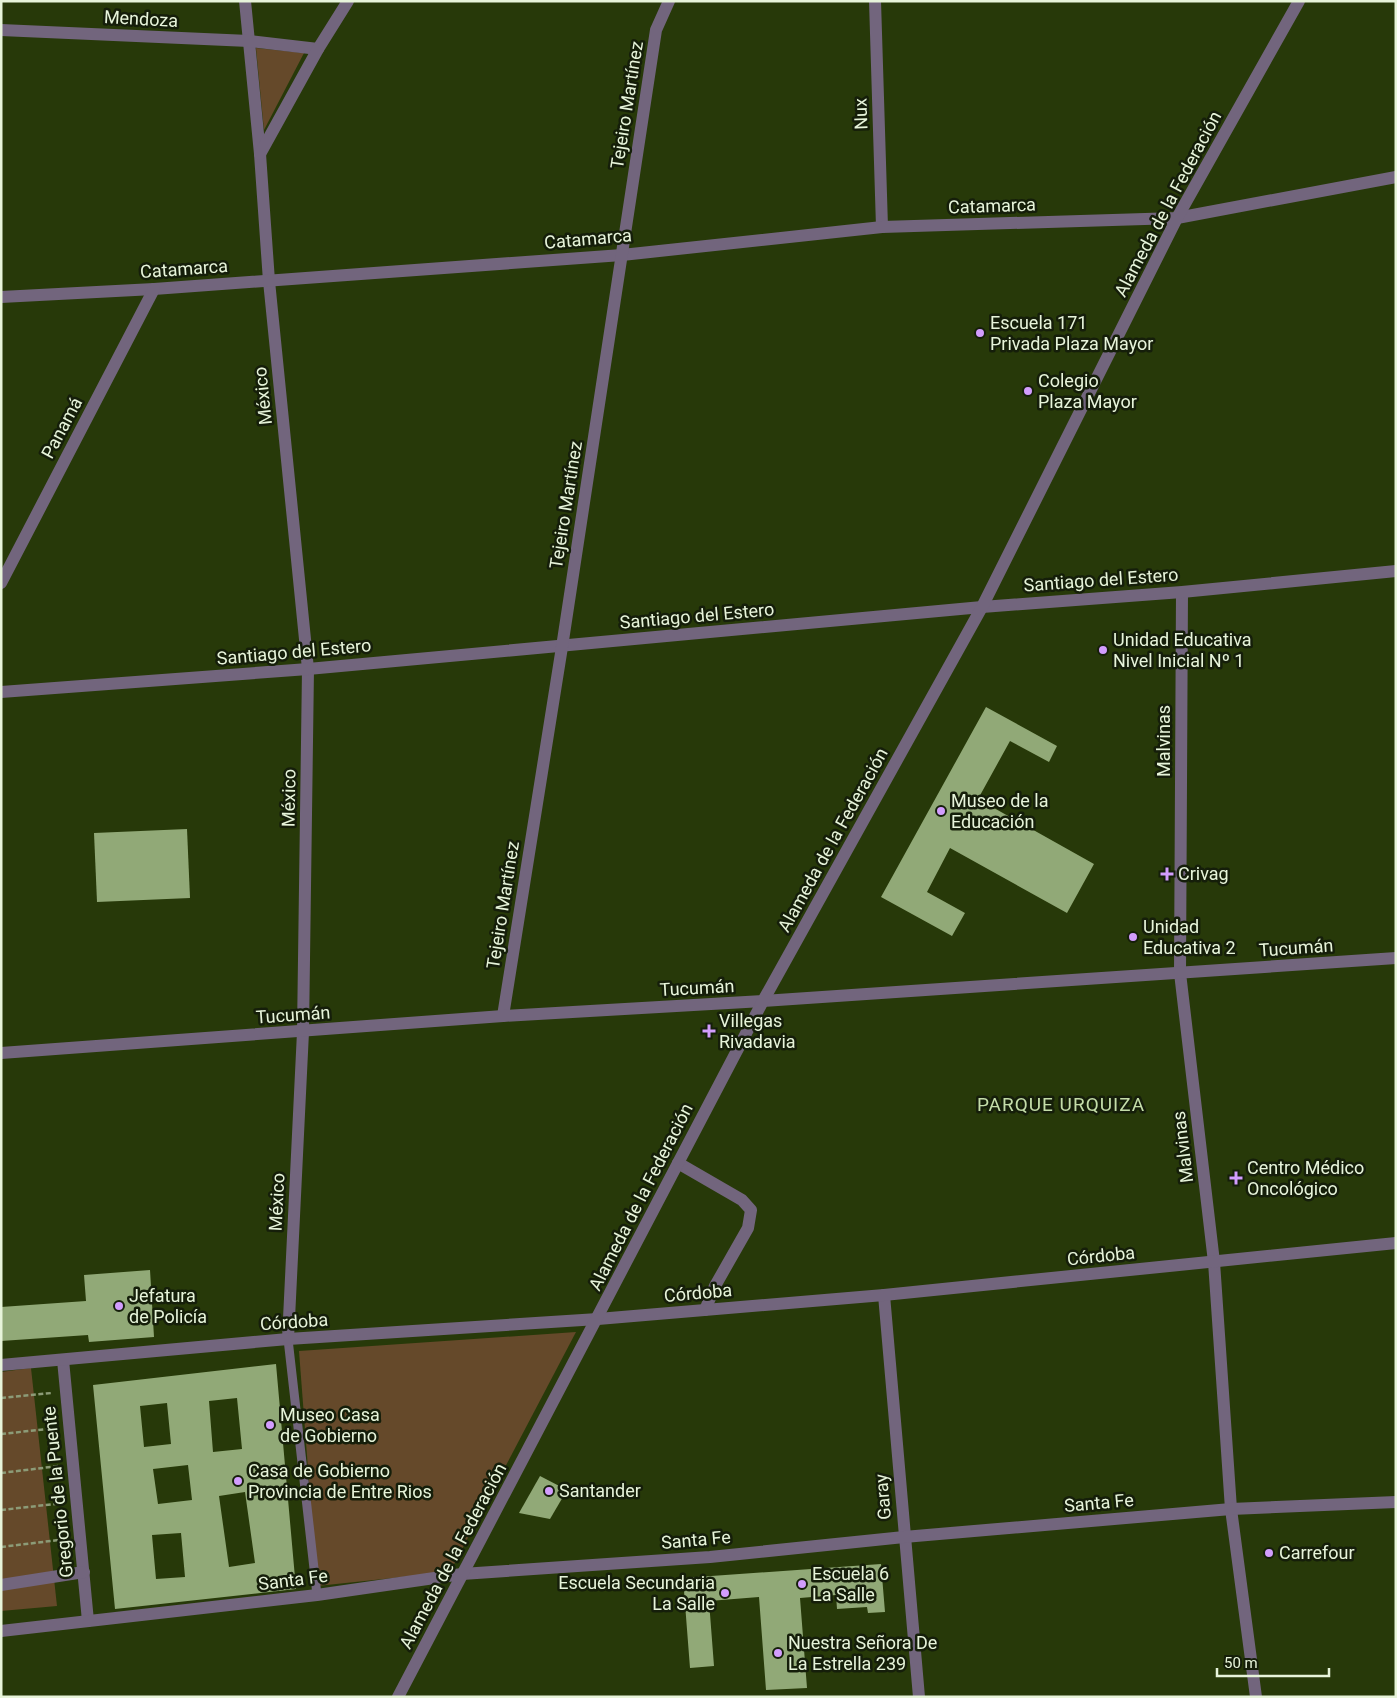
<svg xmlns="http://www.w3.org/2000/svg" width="1397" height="1698" font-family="Roboto,sans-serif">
<rect width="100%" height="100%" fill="#273909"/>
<!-- green -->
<g fill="#65492a">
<path d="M256,48L304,53L264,130Z"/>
<path d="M576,1332L450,1572L317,1586L299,1351Z"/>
<path d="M31,1368L57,1606L1,1611V1372Z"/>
</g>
<!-- building -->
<g fill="#91a977" fill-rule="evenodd">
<path d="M986,707L1057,746L1049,762L1010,741L978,799L1094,864L1067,913L950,848L927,892L965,913L952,936L881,897Z"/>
<path d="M187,829L190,898L97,902L94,833Z"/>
<path d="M150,1270L154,1337L89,1342L88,1335L1,1341V1307L86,1301L84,1275Z"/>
<path d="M276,1364L296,1589L115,1609L93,1385ZM237,1398L242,1449L213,1452L209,1401ZM167,1403L171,1444L144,1447L140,1406ZM188,1465L192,1500L158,1504L153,1469ZM245,1492L255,1563L229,1567L219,1496ZM181,1533L185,1577L156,1579L152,1535Z"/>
<path d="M540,1476L567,1490L550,1519L519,1513Z"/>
<path d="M881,1564L885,1612L868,1613L867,1607L837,1609L836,1595L800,1598L807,1688L766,1690L759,1597L709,1601L714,1666L690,1668L683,1578Z"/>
</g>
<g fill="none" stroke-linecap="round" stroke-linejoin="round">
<!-- path -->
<g stroke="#8c9b77" stroke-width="2.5" stroke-dasharray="5 2.5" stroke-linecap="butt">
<path d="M1,1398L52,1393"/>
<path d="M1,1434L57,1428"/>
<path d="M1,1473L59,1466"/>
<path d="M1,1510L64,1503"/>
<path d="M1,1547L67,1539"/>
</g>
<!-- pedestrian -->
<path stroke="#72657d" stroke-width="9" d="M288,1339L317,1595"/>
<!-- minor -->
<g stroke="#72657d" stroke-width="12">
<path d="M245,1L260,154L269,281L308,669L303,1032L288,1339"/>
<path d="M875,1L882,227"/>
<path d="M1,30L249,41L318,49"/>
<path d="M260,154L318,49L348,1"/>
<path d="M1,297L154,289L622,255L882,227L1177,218L1396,177"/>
<path d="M1,583L154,289"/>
<path d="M1182,592L1180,973L1214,1262L1231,1509L1256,1697"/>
<path d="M1,692L308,669L982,607L1182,592L1396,571"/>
<path d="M503,1016L562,647L656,30L669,1"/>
<path d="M1,1053L503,1016L763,1001L1396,958"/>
<path d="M678,1163L742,1200L751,1210L748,1228L715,1286L705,1310"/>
<path d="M884,1295L919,1697"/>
<path d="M63,1360L88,1621"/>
<path d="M1,1365L288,1339L598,1319L884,1295L1396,1243"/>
<path d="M462,1574L710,1557L904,1537L1231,1509L1396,1502"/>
<path d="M1,1585L84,1572"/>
</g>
<!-- tertiary -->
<g stroke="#72657d" stroke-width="12">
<path d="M1,1631L317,1595L462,1574"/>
<path d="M398,1697L763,1001L982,607L1177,218L1299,1"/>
</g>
</g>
<!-- markers -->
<g fill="#d29dfd" stroke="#151e0a" stroke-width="2">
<circle cx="980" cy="333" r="5"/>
<circle cx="1028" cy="391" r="5"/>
<circle cx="1103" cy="650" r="5"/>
<circle cx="941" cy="811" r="5"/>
<path d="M1164.5 866.5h5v5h5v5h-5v5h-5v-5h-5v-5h5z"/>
<circle cx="1133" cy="937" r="5"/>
<path d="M706.5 1023.5h5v5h5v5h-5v5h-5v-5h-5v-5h5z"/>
<path d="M1233.5 1170.5h5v5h5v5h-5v5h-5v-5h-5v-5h5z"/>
<circle cx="119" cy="1306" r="5"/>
<circle cx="270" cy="1425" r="5"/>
<circle cx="238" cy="1481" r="5"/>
<circle cx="549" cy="1491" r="5"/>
<circle cx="1269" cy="1553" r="5"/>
<circle cx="802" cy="1584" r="5"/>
<circle cx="725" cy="1593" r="5"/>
<circle cx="778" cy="1653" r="5"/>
</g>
<g text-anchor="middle" stroke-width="5" stroke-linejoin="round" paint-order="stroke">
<!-- street labels -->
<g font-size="18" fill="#e7f4da" stroke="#151e0a">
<text transform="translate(141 19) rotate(3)" y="6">Mendoza</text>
<text transform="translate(627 105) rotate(-81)" y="6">Tejeiro Martínez</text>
<text transform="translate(861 114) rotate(-92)" y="6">Nux</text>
<text transform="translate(1168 204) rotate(-62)" y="6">Alameda de la Federación</text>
<text transform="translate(992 206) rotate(-2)" y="6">Catamarca</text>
<text transform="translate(588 239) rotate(-5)" y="6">Catamarca</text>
<text transform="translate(184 269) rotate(-4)" y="6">Catamarca</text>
<text transform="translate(263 396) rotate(-96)" y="6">México</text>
<text transform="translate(62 428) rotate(-62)" y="6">Panamá</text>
<text transform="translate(566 505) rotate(-81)" y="6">Tejeiro Martínez</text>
<text transform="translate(1101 580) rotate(-4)" y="6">Santiago del Estero</text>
<text transform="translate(697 616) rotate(-5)" y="6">Santiago del Estero</text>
<text transform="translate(294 652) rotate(-5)" y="6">Santiago del Estero</text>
<text transform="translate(1164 741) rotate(-90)" y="6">Malvinas</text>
<text transform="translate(289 798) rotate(-89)" y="6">México</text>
<text transform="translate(833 840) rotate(-61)" y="6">Alameda de la Federación</text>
<text transform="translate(503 905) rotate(-81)" y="6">Tejeiro Martínez</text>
<text transform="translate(1296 948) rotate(-4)" y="6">Tucumán</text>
<text transform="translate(697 988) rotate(-3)" y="6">Tucumán</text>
<text transform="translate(293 1015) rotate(-4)" y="6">Tucumán</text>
<text transform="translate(1183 1147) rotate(-97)" y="6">Malvinas</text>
<text transform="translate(641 1197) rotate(-63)" y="6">Alameda de la Federación</text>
<text transform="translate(277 1202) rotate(-87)" y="6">México</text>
<text transform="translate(1101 1256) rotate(-6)" y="6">Córdoba</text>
<text transform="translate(698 1293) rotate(-5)" y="6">Córdoba</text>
<text transform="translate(294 1322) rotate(-4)" y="6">Córdoba</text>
<text transform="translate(58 1492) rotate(-96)" y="6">Gregorio de la Puente</text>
<text transform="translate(883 1497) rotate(-95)" y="6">Garay</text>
<text transform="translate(1099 1503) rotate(-5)" y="6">Santa Fe</text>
<text transform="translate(696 1540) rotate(-5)" y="6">Santa Fe</text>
<text transform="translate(453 1556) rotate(-62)" y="6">Alameda de la Federación</text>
<text transform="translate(293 1580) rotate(-7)" y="6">Santa Fe</text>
</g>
<!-- poi labels -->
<g font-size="18" fill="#e7f4da" stroke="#151e0a" text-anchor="start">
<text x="990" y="329">Escuela 171<tspan x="990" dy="21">Privada Plaza Mayor</tspan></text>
<text x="1038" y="387">Colegio<tspan x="1038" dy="21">Plaza Mayor</tspan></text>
<text x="1113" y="646">Unidad Educativa<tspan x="1113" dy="21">Nivel Inicial Nº 1</tspan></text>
<text x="951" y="807">Museo de la<tspan x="951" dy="21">Educación</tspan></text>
<text x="1178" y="880">Crivag</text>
<text x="1143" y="933">Unidad<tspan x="1143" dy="21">Educativa 2</tspan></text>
<text x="719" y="1027">Villegas<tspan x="719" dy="21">Rivadavia</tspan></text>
<text x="1247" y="1174">Centro Médico<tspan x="1247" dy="21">Oncológico</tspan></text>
<text x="129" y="1302">Jefatura<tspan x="129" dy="21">de Policía</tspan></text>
<text x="280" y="1421">Museo Casa<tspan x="280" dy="21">de Gobierno</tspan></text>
<text x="248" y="1477">Casa de Gobierno<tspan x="248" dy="21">Provincia de Entre Rios</tspan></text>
<text x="559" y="1497">Santander</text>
<text x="1279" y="1559">Carrefour</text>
<text x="812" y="1580">Escuela 6<tspan x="812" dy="21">La Salle</tspan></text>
<text x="715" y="1589" text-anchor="end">Escuela Secundaria<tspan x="715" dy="21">La Salle</tspan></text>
<text x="788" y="1649">Nuestra Señora De<tspan x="788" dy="21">La Estrella 239</tspan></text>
</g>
<!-- neighbourhood labels -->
<g font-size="19" letter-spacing="1" fill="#c4dda9" stroke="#151e0a">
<text x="1061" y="1111">PARQUE URQUIZA</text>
</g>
</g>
<!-- border -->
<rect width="1397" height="1698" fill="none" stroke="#e7f4da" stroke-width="5"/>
<!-- scale -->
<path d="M1217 1668v8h112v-8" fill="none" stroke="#e7f4da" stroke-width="2.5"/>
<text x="1224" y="1668" font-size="15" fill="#e7f4da" stroke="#151e0a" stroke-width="4" paint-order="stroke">50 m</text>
</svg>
